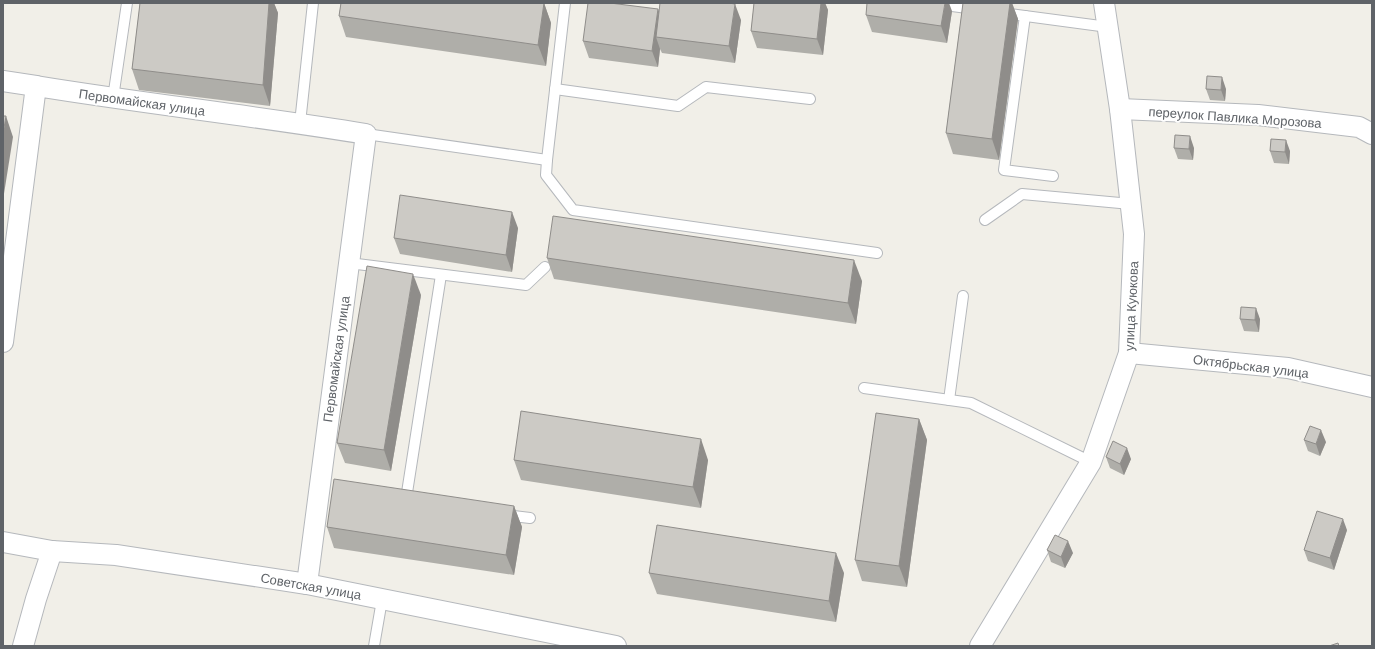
<svg xmlns="http://www.w3.org/2000/svg" width="1375" height="649" font-family="Arial,sans-serif">
<rect width="100%" height="100%" fill="#f1efe8"/>
<g fill="none" stroke-linecap="round" stroke-linejoin="round">
<!-- lane casing -->
<g stroke="#b5b8bc" stroke-width="12">
<g id="lane">
<path d="M565,3L547,160L546,175L573,210L877,253"/>
<path d="M937,4L975,9"/>
<path d="M1003,13L1108,27"/>
<path d="M1025,16L1004,170L1053,176"/>
<path d="M555,89L678,106L706,87L810,99"/>
<path d="M113,98L127,3"/>
<path d="M300,123L313,3"/>
<path d="M366,134L547,160"/>
<path d="M985,220L1022,194L1131,204"/>
<path d="M349,263L526,285L545,267"/>
<path d="M864,388L971,403L1091,462"/>
<path d="M949,400L963,296"/>
<path d="M406,499L441,275"/>
<path d="M505,515L530,518"/>
<path d="M374,646L382,600"/>
</g>
</g>
<!-- street casing -->
<g stroke="#b5b8bc" stroke-width="22">
<g id="street">
<path d="M3,81L36,86"/>
<path d="M1120,109L1258,115L1359,127L1372,134"/>
<path d="M3,342L36,86C146,104 257,116 366,134L307,584"/>
<path d="M1129,353L1288,368L1372,387"/>
<path d="M3,542L52,551L116,555L307,584L616,646"/>
<path d="M23,646L36,599L52,551"/>
<path d="M980,646L1091,462L1129,353L1134,234L1120,109L1104,3"/>
</g>
</g>
<!-- lane -->
<use href="#lane" stroke="#fff" stroke-width="10"/>
<!-- street -->
<use href="#street" stroke="#fff" stroke-width="20"/>
</g>
<!-- wall -->
<g fill="#afaea9">
<path d="M82,3H93L92,4Z"/>
<path d="M140,3H274L278,13L270,106L139,90L132,69Z"/>
<path d="M341,3H544L551,23L546,66L346,37L339,16Z"/>
<path d="M754,3H825L828,10L823,55L757,48L751,31Z"/>
<path d="M963,3H1012L1018,19L999,160L953,154L946,133Z"/>
<path d="M658,9L659,13L741,20L735,63L662,53L660,49L658,67L589,58L583,41Z"/>
<path d="M952,11L947,43L872,32L866,15Z"/>
<path d="M1206,89H1226L1225,101L1210,100Z"/>
<path d="M1174,148H1194L1193,160L1178,159Z"/>
<path d="M1270,151H1290L1289,164L1274,163Z"/>
<path d="M518,228L512,272L400,254L394,238Z"/>
<path d="M547,258L862,281L856,324L554,279Z"/>
<path d="M421,295L391,471L345,463L337,443Z"/>
<path d="M1240,319H1260L1259,332L1244,331Z"/>
<path d="M919,419L927,440L907,587L862,581L855,560Z"/>
<path d="M1304,440L1326,442L1320,456L1308,451Z"/>
<path d="M1106,457L1131,459L1124,475L1110,468Z"/>
<path d="M514,460H708L701,508L521,480Z"/>
<path d="M514,506L522,527L514,575L334,548L327,527Z"/>
<path d="M1347,530L1334,570L1308,561L1304,550Z"/>
<path d="M1047,550L1073,553L1065,568L1051,562Z"/>
<path d="M649,573H844L836,622L657,594Z"/>
</g>
<!-- shaded-wall -->
<g fill="#8f8d8a">
<path d="M269,3H274L278,13L270,106L263,85Z"/>
<path d="M544,3L551,23L546,66L538,45Z"/>
<path d="M821,3H825L828,10L823,55L817,39Z"/>
<path d="M945,3H949L952,11L947,43L941,26Z"/>
<path d="M1010,3H1012L1018,19L999,160L992,139Z"/>
<path d="M735,4L741,20L735,63L729,46Z"/>
<path d="M658,9L664,26L656,37L660,49L658,67L652,51Z"/>
<path d="M1222,77L1226,89L1225,101L1221,90Z"/>
<path d="M6,116L13,137L3,200V134Z"/>
<path d="M1190,136L1194,148L1193,160L1189,149Z"/>
<path d="M1286,140L1290,151L1289,164L1285,152Z"/>
<path d="M512,212L518,228L512,272L506,255Z"/>
<path d="M854,260L862,281L856,324L848,303Z"/>
<path d="M413,274L421,295L391,471L384,450Z"/>
<path d="M1256,308L1260,319L1259,332L1255,320Z"/>
<path d="M919,419L927,440L907,587L899,566Z"/>
<path d="M1321,430L1326,442L1320,456L1316,444Z"/>
<path d="M701,439L708,460L701,508L693,487Z"/>
<path d="M1127,448L1131,459L1124,475L1120,464Z"/>
<path d="M514,506L522,527L514,575L506,555Z"/>
<path d="M1343,519L1347,530L1334,570L1330,558Z"/>
<path d="M1068,541L1073,553L1065,568L1061,557Z"/>
<path d="M836,553L844,573L836,622L829,601Z"/>
</g>
<!-- building -->
<g fill="#cccac5" stroke="#8f8d8a">
<path d="M140,3H269L263,85L132,69Z"/>
<path d="M341,3H544L538,45L339,16Z"/>
<path d="M588,3H610L658,9L652,51L583,41Z"/>
<path d="M660,3H729L735,4L729,46L656,37Z"/>
<path d="M754,3H821L817,39L751,31Z"/>
<path d="M867,3H945L941,26L866,15Z"/>
<path d="M963,3H1010L992,139L946,133Z"/>
<path d="M1207,76L1222,77L1221,90L1206,89Z"/>
<path d="M3,116H6L3,134Z"/>
<path d="M1175,135L1190,136L1189,149L1174,148Z"/>
<path d="M1271,139L1286,140L1285,152L1270,151Z"/>
<path d="M400,195L512,212L506,255L394,238Z"/>
<path d="M553,216L854,260L848,303L547,258Z"/>
<path d="M367,266L413,274L384,450L337,443Z"/>
<path d="M1241,307L1256,308L1255,320L1240,319Z"/>
<path d="M521,411L701,439L693,487L514,460Z"/>
<path d="M876,413L919,419L899,566L855,560Z"/>
<path d="M1310,426L1321,430L1316,444L1304,440Z"/>
<path d="M1113,441L1127,448L1120,464L1106,457Z"/>
<path d="M334,479L514,506L506,555L327,527Z"/>
<path d="M1317,511L1343,519L1330,558L1304,550Z"/>
<path d="M657,525L836,553L829,601L649,573Z"/>
<path d="M1055,535L1068,541L1061,557L1047,550Z"/>
<path d="M1338,643L1339,646H1329Z"/>
</g>
<g text-anchor="middle" stroke-width="4" stroke-linejoin="round" paint-order="stroke">
<!-- street labels -->
<g font-size="13" fill="#5f6368" stroke="#fff">
<text transform="translate(142 102) rotate(8)" y="5">Первомайская улица</text>
<text transform="translate(1235 117) rotate(4)" y="5">переулок Павлика Морозова</text>
<text transform="translate(1131 306) rotate(-87)" y="5">улица Куюкова</text>
<text transform="translate(336 359) rotate(-82)" y="5">Первомайская улица</text>
<text transform="translate(1251 366) rotate(7)" y="5">Октябрьская улица</text>
<text transform="translate(311 586) rotate(10)" y="5">Советская улица</text>
</g>
</g>
<!-- border -->
<rect width="1375" height="649" fill="none" stroke="#5f6368" stroke-width="8"/>
</svg>
